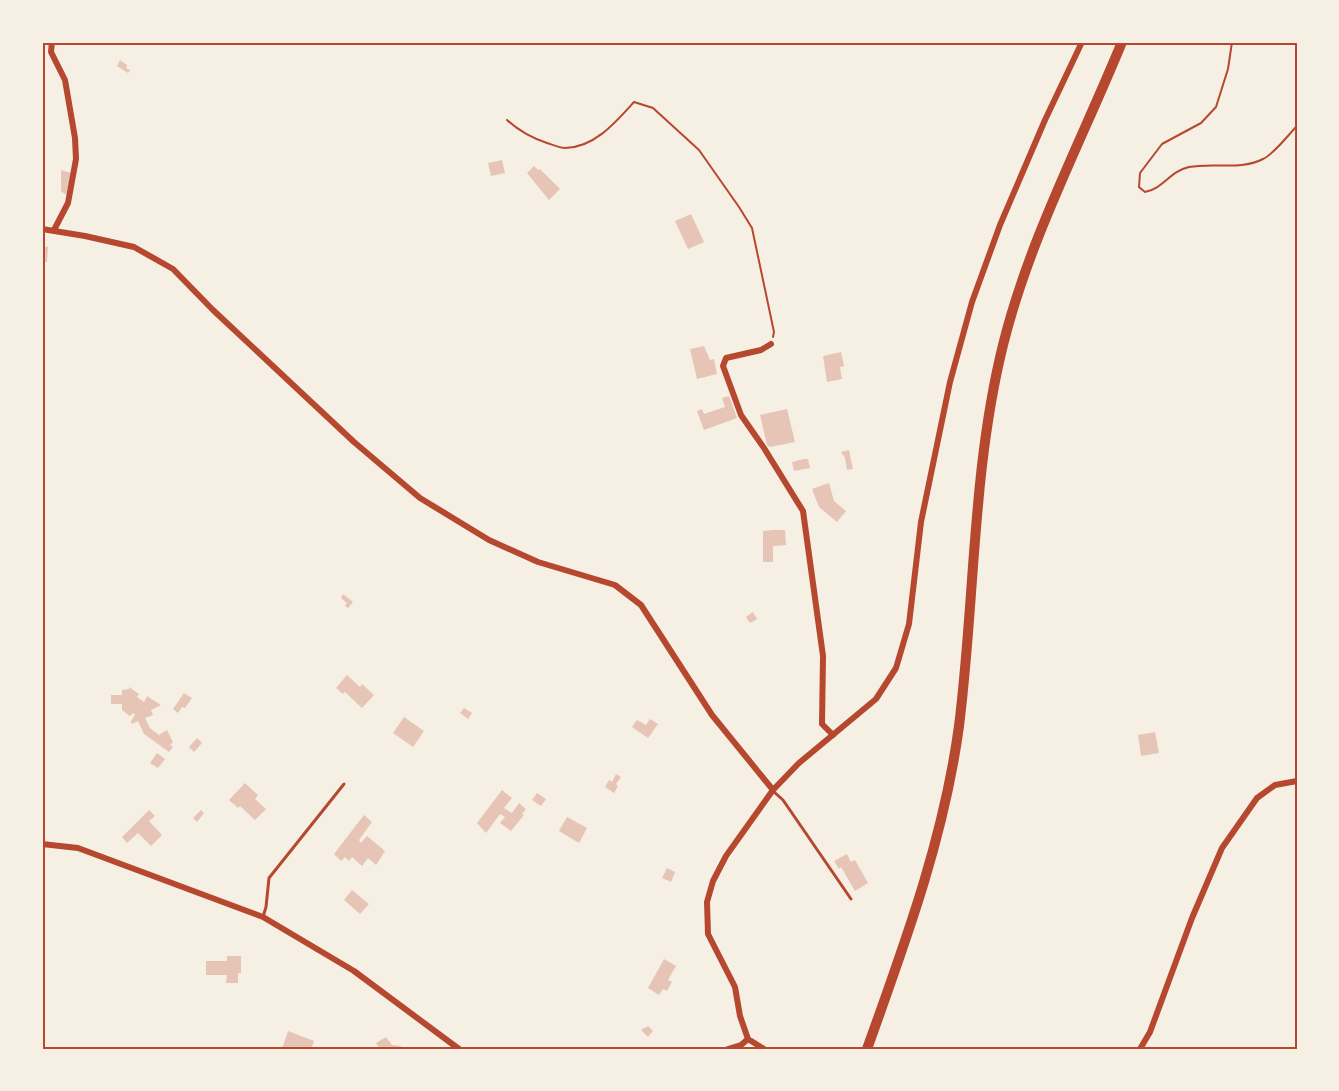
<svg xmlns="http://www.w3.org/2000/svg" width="1339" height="1091" font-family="'DejaVu Sans',sans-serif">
<rect width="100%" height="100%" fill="#f6efe4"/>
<!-- building -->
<g fill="#e6c5b7">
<path d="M120,60L127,65L126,68L130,70L128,73L117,66Z"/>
<path d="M502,160L505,173L491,176L488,163Z"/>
<path d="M534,166L538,170L540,169L560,189L549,200L527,173Z"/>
<path d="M61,170L71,173L66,195L61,191Z"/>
<path d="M691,214L704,242L688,249L675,221Z"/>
<path d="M42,246L48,247L47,262H42Z"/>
<path d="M704,346L710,360L714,359L717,374L697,379L690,349Z"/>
<path d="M841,352L844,366L840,367L842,379L827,382L823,356Z"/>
<path d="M729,396L737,418L704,430L697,411L702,409L704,414L725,407L722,398Z"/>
<path d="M787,409L795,442L770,447L767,445L760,415Z"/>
<path d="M849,450L853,469L847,470L845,458L841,452Z"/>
<path d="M804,459H808L810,468L794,471L792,462Z"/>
<path d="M829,483L834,501L846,511L837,522L819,507L812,489Z"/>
<path d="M773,530H785L786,545L773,546V562H763V531Z"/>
<path d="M343,594L353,602L348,608L345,606L347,603L341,598Z"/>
<path d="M753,612L757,619L750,623L746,617Z"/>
<path d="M347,675L360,687L362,684L374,695L362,708L345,692L343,694L336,688Z"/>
<path d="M129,687L139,694L137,697L144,702L147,696L161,705L151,710L153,715L145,718L150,728L159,735L167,730L173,742L170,745L173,747L169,752L144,734L138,721L132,724L131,721L135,715L133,713L130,716L122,710V704H111V695H122V690L129,689Z"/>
<path d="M184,693L192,698L185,708L182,707L178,713L173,709Z"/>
<path d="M464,708L472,713L468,719L460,713Z"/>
<path d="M404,717L424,731L413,747L393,733Z"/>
<path d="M650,719L658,724L648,738L632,727L637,720L646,725Z"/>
<path d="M1155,732L1159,753L1141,756L1138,735Z"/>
<path d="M197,738L202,743L194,752L189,747Z"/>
<path d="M157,753L165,759L158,768L150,763Z"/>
<path d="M616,774L621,777L616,784L618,786L614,793L605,787L609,780L612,782Z"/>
<path d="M245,783L258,795L255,799L266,809L255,820L240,806L238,808L229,800Z"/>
<path d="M502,790L512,798L504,808L512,813L519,803L526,809L522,814L524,815L511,831L500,823L505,817L500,814L486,833L477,823Z"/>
<path d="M537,793L546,799L541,806L532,800Z"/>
<path d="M149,810L155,816L149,821L162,835L151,846L138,833L127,843L122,837Z"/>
<path d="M201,810L204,813L197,822L193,818Z"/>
<path d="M364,815L372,822L359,840L361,843L367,836L385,851L376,865L368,858L362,866L352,857L349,861L345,857L341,861L334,854Z"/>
<path d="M567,817L587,828L579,843L559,831Z"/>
<path d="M847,854L851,862L855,860L868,883L855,891L841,867L839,869L834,861Z"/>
<path d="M667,868L675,872L671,882L662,878Z"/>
<path d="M352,890L369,904L360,914L344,900Z"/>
<path d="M227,956H241V973H238V983H226L227,975H206V961H227Z"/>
<path d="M664,959L676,966L668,980L672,982L667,991L663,989L659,995L648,988Z"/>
<path d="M648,1026L653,1031L648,1037L641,1030Z"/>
<path d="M288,1031L314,1041L311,1049H282Z"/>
<path d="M386,1037L392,1045L401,1046V1049H380L376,1043Z"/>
</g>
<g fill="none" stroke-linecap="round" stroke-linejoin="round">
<!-- path -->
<g stroke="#b5482f" stroke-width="2">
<path d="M1232,42L1228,69L1216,107L1201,123L1162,144L1140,173L1139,187L1145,192C1163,189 1170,171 1189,167C1214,162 1240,171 1263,159C1274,154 1288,135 1297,126"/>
<path d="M507,120C519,131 532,138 547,143C553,145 560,148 565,148C594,148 616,122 634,102L653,108L699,150L739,207L752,228L774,332L773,337"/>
</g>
<!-- service -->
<g stroke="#b5482f" stroke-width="3">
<path d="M773,791L783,800L851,899"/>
<path d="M263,917L266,907L269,878L344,784"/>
</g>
<!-- minor -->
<g stroke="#b5482f" stroke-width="6">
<path d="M52,42L51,52L65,80L75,138L76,159L68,203L54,230"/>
<path d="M42,229L85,236L134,247L173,269L213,310L354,442L420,498L489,540L538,562L615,585L641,605L712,715L773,790"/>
<path d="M771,344L761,350L726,358L723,366L741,415L764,448L803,511L823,656L822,724L833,735"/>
<path d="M42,844L78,848L263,917L354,971L459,1049"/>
<path d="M728,1049L741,1045L748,1039"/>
<path d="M764,1049L748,1039L740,1016L735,987L708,934L707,902L713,881L726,856L773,790L799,763L876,699L896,668L909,624L921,522L950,382L972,302L1000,225L1045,120L1082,42"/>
<path d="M1140,1049L1150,1032L1192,918L1222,848L1257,798L1275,785L1297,781"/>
</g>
<!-- primary -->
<path stroke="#b5482f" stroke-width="10" d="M867,1049C905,943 944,838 959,726C975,599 972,470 1003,345C1029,240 1081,142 1122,42"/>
</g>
<!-- border -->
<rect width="1339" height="1091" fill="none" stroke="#f6efe4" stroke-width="87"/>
<rect x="44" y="44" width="1252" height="1004" fill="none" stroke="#b5482f" stroke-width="2"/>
</svg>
